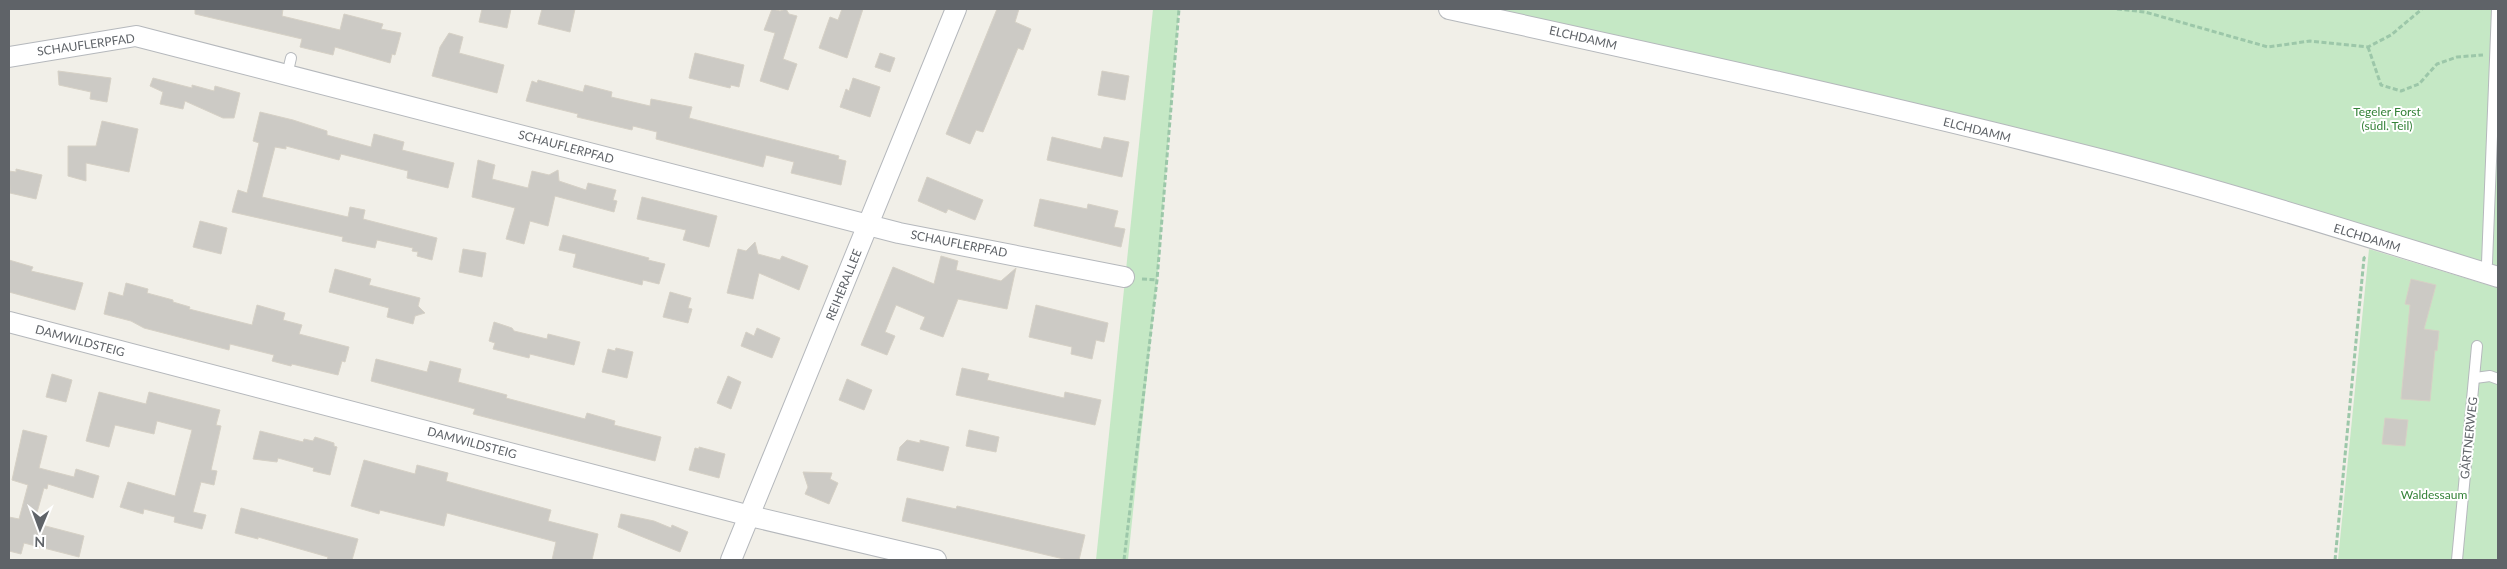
<svg xmlns="http://www.w3.org/2000/svg" width="2507" height="569" font-family="Lato,sans-serif">
<rect width="100%" height="100%" fill="#f1efe8"/>
<!-- green -->
<g fill="#c5e8c5">
<path d="M1153,9H1179L1157,280L1128,560H1096Z"/>
<path d="M1471,9H2498V266L2185,174Z"/>
<path d="M2369,249L2498,288V560H2338Z"/>
</g>
<!-- building -->
<g fill="#cccac5" stroke="#d6d1c6">
<path d="M195,9H283L282,16L340,30L344,14L383,24L381,29L401,33L395,55L392,54L390,63L335,47L333,55L300,47L302,39L195,14Z"/>
<path d="M482,9H511L507,28L479,22Z"/>
<path d="M542,9H575L570,32L538,24Z"/>
<path d="M772,9L780,11L786,9L789,14L797,16L783,59L797,64L788,90L760,81L775,33L764,30Z"/>
<path d="M842,9H863L847,58L819,48L830,17L838,20Z"/>
<path d="M997,9H1019L1015,22L1031,29L1023,50L1018,48L983,132L976,130L970,144L946,134Z"/>
<path d="M449,33L463,37L459,53L504,65L497,93L432,76L440,47Z"/>
<path d="M695,53L744,65L739,87L731,85L730,88L689,78Z"/>
<path d="M880,53L895,58L890,72L875,67Z"/>
<path d="M58,71L111,78L107,102L90,99L91,92L59,85Z"/>
<path d="M1102,71L1129,76L1125,100L1098,95Z"/>
<path d="M153,78L192,88V85L214,91L215,86L240,93L234,118H223L185,101L183,109L160,104L163,92L150,86Z"/>
<path d="M853,78L880,87L870,117L840,107L846,89L849,91Z"/>
<path d="M538,80L583,92L585,85L612,92L611,97L650,106L651,99L692,107L689,118L839,156L838,159L846,161L841,185L791,173L794,162L766,155L763,167L656,139L657,132L633,126L632,130L577,117L578,114L526,101L532,81L537,83Z"/>
<path d="M260,112L293,120L327,131V135L371,147L374,134L404,142L402,150L454,163L448,188L407,178L408,171L341,154L339,160L286,146V149L275,147L262,197L348,217L350,207L365,210L363,219L437,238L432,260L417,256L418,252L412,251L413,248L377,240L375,248L342,241L343,237L232,212L238,190L247,193L259,143L253,141Z"/>
<path d="M102,121L138,129L129,172L86,163V181L68,176V146H96Z"/>
<path d="M1052,137L1101,149L1104,137L1129,142L1122,177L1047,160Z"/>
<path d="M478,160L495,165L492,179L528,188L532,171L549,175L558,170L559,181L586,190L588,183L616,190L613,200L617,201L614,212L555,196L548,226L530,221L524,244L506,239L515,208L472,197Z"/>
<path d="M16,169L42,175L36,199L10,193L9,171L16,172Z"/>
<path d="M927,177L983,200L975,220L948,209L946,213L918,201Z"/>
<path d="M642,197L717,216L709,247L683,240L686,230L637,219Z"/>
<path d="M1040,199L1087,209L1088,204L1118,211L1114,227L1125,229L1121,247L1034,226Z"/>
<path d="M200,221L227,228L221,254L193,247Z"/>
<path d="M563,235L649,258L648,260L665,264L659,284L643,280L642,285L573,267L576,254L559,250Z"/>
<path d="M755,242L758,254L780,260L782,256L808,266L799,290L759,273L753,299L727,293L738,249L746,251Z"/>
<path d="M463,249L486,253L482,277L459,272Z"/>
<path d="M941,256L958,261L956,270L1001,281L1016,268L1007,309L958,299L943,337L920,329L925,317L896,305L885,332L895,336L887,355L861,345L893,267L934,284Z"/>
<path d="M9,260L33,267L31,271L83,283L75,310L9,292Z"/>
<path d="M335,269L371,279L369,285L420,298L418,306L425,313L415,316L413,324L387,317L389,308L329,292Z"/>
<path d="M2411,279L2436,285L2424,329L2439,331L2437,351L2435,350L2430,401L2401,399L2410,305L2405,304Z"/>
<path d="M126,283L148,289L147,293L173,300V302L190,307L189,309L252,325L257,305L285,313L283,320L302,325L299,334L349,347L345,362L342,361L338,375L292,364L291,366L272,361L274,355L230,344L229,350L144,328L131,321L104,314L109,292L123,296Z"/>
<path d="M670,292L691,298L688,308L692,309L688,323L663,317Z"/>
<path d="M1036,305L1108,323L1104,342L1096,340L1092,359L1071,354L1072,347L1029,337Z"/>
<path d="M494,322L512,328L514,331L547,339L548,334L580,342L574,365L530,354L529,358L493,349L495,343L489,341Z"/>
<path d="M757,328L780,338L772,358L741,346L746,332L754,336Z"/>
<path d="M616,348L633,352L627,378L602,372L608,349L615,351Z"/>
<path d="M376,359L427,372L430,361L461,369L458,382L507,395L506,398L585,419L587,413L615,421L614,425L661,437L655,461L473,414L475,409L371,381Z"/>
<path d="M962,368L989,374L987,380L1064,398L1065,392L1101,400L1095,425L956,395Z"/>
<path d="M52,374L72,380L66,402L46,397Z"/>
<path d="M728,376L741,382L731,409L717,403Z"/>
<path d="M847,379L872,390L864,410L839,400Z"/>
<path d="M99,392L146,404L149,392L220,410L216,425L221,426L211,470L217,471L214,485L201,482L193,512L206,515L202,529L174,522L175,517L144,509L143,514L120,507L128,482L175,496L192,430L157,421L154,434L115,425L109,447L86,441Z"/>
<path d="M2385,418L2408,420L2405,446L2382,444Z"/>
<path d="M23,430L47,436L39,468L74,477L76,469L99,476L93,498L48,484L47,489L44,488L34,523L84,536L79,557L24,543L21,554L9,551V517L19,519L28,485L12,480Z"/>
<path d="M969,430L999,437L996,452L966,446Z"/>
<path d="M260,431L303,442L304,439L313,441L315,437L334,443V446L337,447L330,475L313,471L314,468L278,458L277,462L253,459Z"/>
<path d="M907,440L920,443V440L949,447L943,471L897,460L900,447Z"/>
<path d="M699,447L725,454L719,478L689,470L695,448L699,449Z"/>
<path d="M364,460L415,474L417,465L448,473L446,481L551,510L548,521L598,534L592,560H552L556,542L447,513L444,526L380,510L379,514L351,506Z"/>
<path d="M803,472L832,473L830,479L838,483L829,504L805,494L808,487Z"/>
<path d="M907,498L956,509L957,506L1085,535L1079,560H1068L902,521Z"/>
<path d="M241,508L358,539L352,560H327L328,557L258,537V539L235,533Z"/>
<path d="M621,514L654,521L671,528L672,525L688,532L680,552L618,527Z"/>
</g>
<g fill="none" stroke-linecap="round" stroke-linejoin="round">
<!-- service casing -->
<g stroke="#b5b8bc" stroke-width="12">
<g id="service">
<path d="M287,75L291,58"/>
<path d="M2483,272L2487,263L2497,9"/>
<path d="M2475,378L2490,376L2498,379"/>
<path d="M2457,560L2477,346"/>
</g>
</g>
<!-- minor casing -->
<g stroke="#b5b8bc" stroke-width="22">
<g id="minor">
<path d="M1449,9C1669,57 1889,105 2107,161C2238,195 2368,237 2498,277"/>
<path d="M9,57L136,36L899,233L1124,277"/>
<path d="M9,322L750,516L936,560"/>
<path d="M731,560L956,9"/>
</g>
</g>
<!-- path -->
<g stroke="#9cc7a9" stroke-width="3" stroke-dasharray="5 2.5" stroke-linecap="butt">
<path d="M2117,9L2145,12L2268,47L2310,41L2368,47L2391,35L2422,9"/>
<path d="M2368,47L2381,85L2401,91L2419,84L2437,64L2457,57L2483,55"/>
<path d="M1142,279L1157,280"/>
<path d="M1124,560L1157,280L1179,9"/>
<path d="M2335,560L2364,258L2367,256"/>
</g>
<!-- service -->
<use href="#service" stroke="#fff" stroke-width="10"/>
<!-- minor -->
<use href="#minor" stroke="#fff" stroke-width="20"/>
</g>
<g text-anchor="middle" stroke-width="4" stroke-linejoin="round" paint-order="stroke">
<!-- street labels -->
<g font-size="12" fill="#5f6368" stroke="#fff">
<text transform="translate(1583 38) rotate(13)" y="4">ELCHDAMM</text>
<text transform="translate(86 45) rotate(-8)" y="4">SCHAUFLERPFAD</text>
<text transform="translate(1977 130) rotate(14)" y="4">ELCHDAMM</text>
<text transform="translate(566 147) rotate(15)" y="4">SCHAUFLERPFAD</text>
<text transform="translate(2367 238) rotate(17)" y="4">ELCHDAMM</text>
<text transform="translate(959 244) rotate(11)" y="4">SCHAUFLERPFAD</text>
<text transform="translate(844 285) rotate(-68)" y="4">REIHERALLEE</text>
<text transform="translate(80 341) rotate(15)" y="4">DAMWILDSTEIG</text>
<text transform="translate(2469 438) rotate(-84)" y="4">GÄRTNERWEG</text>
<text transform="translate(472 443) rotate(15)" y="4">DAMWILDSTEIG</text>
</g>
<!-- park labels -->
<g font-size="12" fill="#348238" stroke="#fff">
<text x="2387" y="116">Tegeler Forst<tspan x="2387" dy="14">(südl. Teil)</tspan></text>
<text x="2434" y="499">Waldessaum</text>
</g>
</g>
<!-- border -->
<rect width="2507" height="569" fill="none" stroke="#5f6368" stroke-width="20"/>
<!-- north arrow -->
<g transform="translate(40 529) rotate(181)" stroke="#ffffff" stroke-width="4" paint-order="stroke">
<path d="M0-4L9 19L0 12L-9 19Z" fill="#5f6368"/>
<text y="-8" font-size="14" font-weight="bold" text-anchor="middle" fill="#5f6368">N</text>
</g>
</svg>
